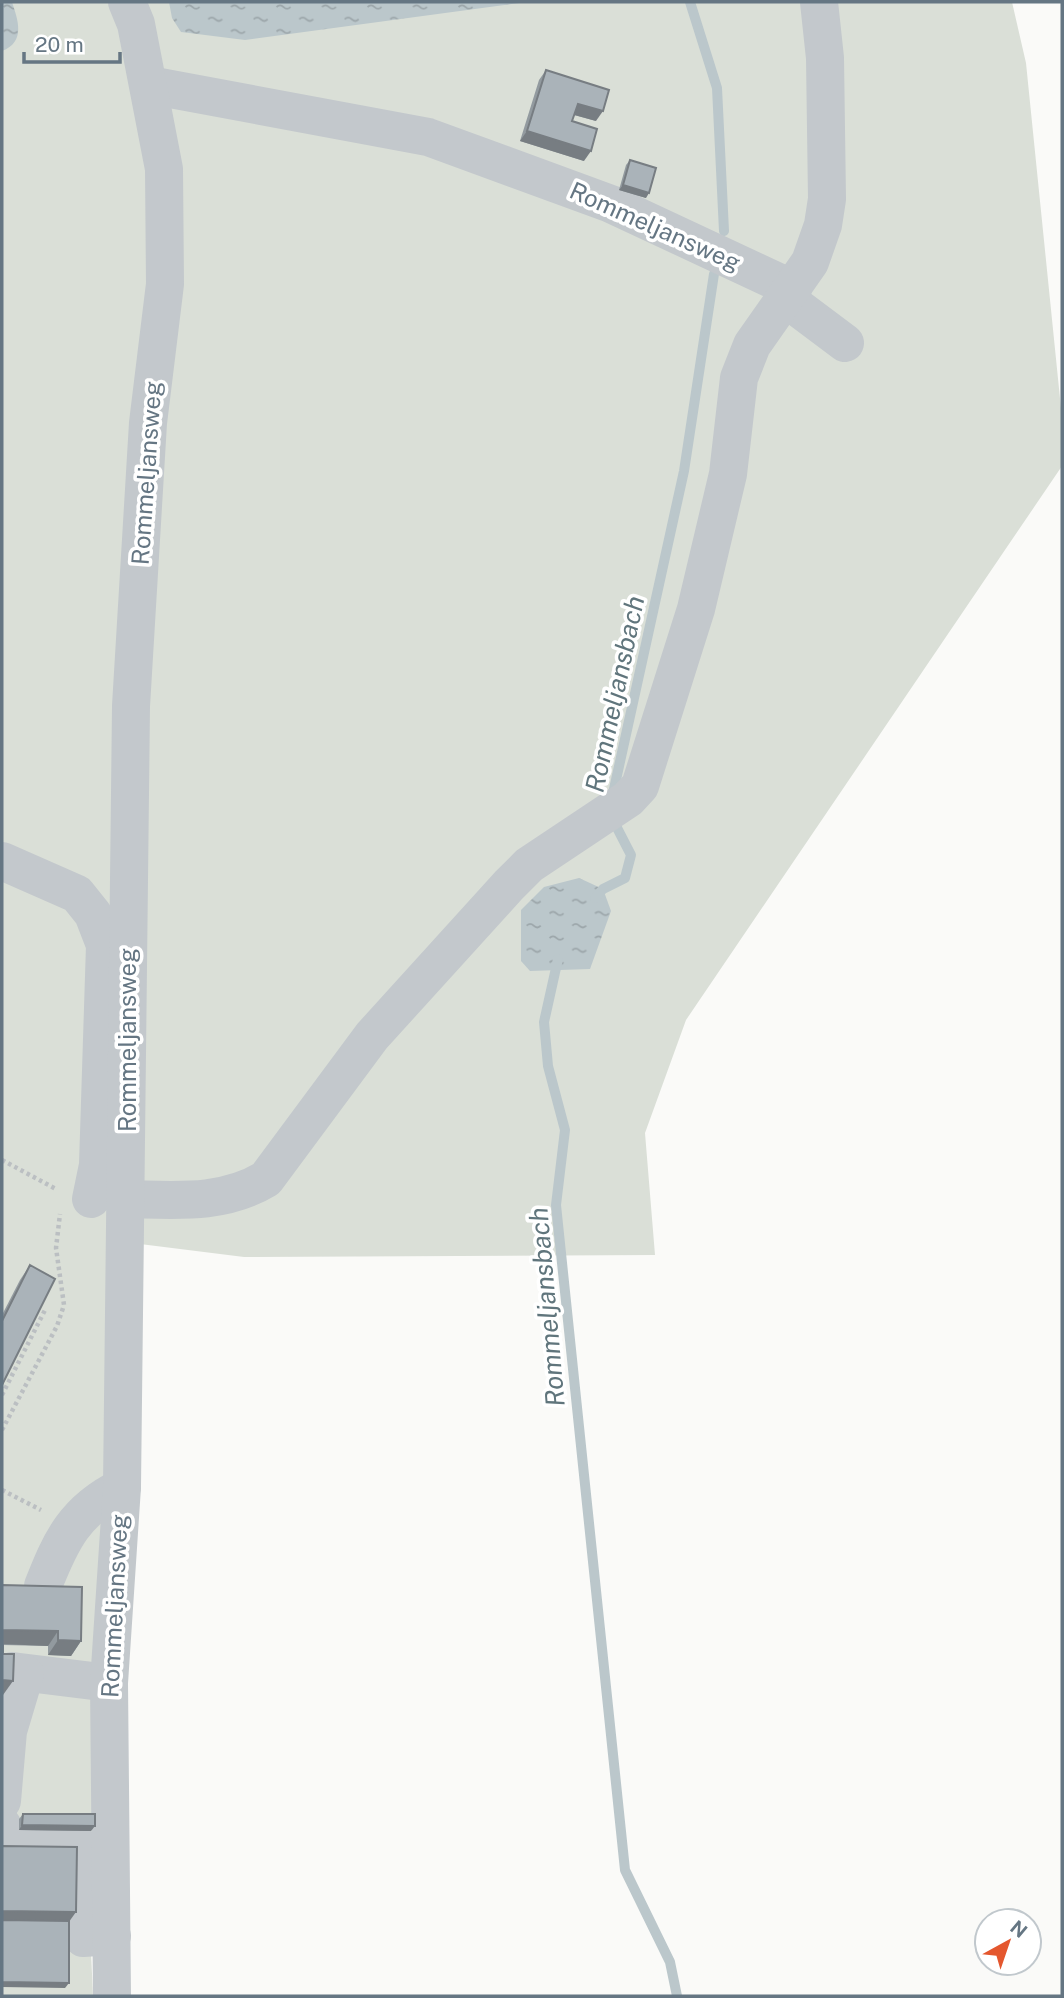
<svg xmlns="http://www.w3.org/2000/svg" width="1064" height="1998" font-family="'Public Sans',sans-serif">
<defs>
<pattern id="water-ripples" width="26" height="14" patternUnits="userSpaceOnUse" patternTransform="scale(1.75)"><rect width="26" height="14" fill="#bbc7cb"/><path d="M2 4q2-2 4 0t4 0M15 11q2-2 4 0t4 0" fill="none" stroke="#9ca6aa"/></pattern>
</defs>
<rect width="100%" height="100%" fill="#fafaf8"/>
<!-- grass -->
<path fill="#dadfd7" d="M2,2H1012L1026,63L1062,418V466L686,1020L645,1133L655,1255L244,1257L116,1241L91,1952L93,1996H2Z"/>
<!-- water -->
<g fill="url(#water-ripples)">
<path d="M2,2H12C18,20 26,42 2,51Z"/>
<path d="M169,2H527L245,40L181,32L172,18Z"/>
<path d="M579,878L603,889L611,911L590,969L530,971L521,961V910L544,887Z"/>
</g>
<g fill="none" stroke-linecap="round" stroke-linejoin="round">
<!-- stream -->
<g stroke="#bbc7cb" stroke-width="10">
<path d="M690,2L717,88L724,231"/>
<path d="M612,798L684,471L714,274"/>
<path d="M595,898L603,889L625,878L631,855L613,820"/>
<path d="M558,959L544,1022L548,1066L565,1130L556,1205L625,1870L670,1962L677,1996"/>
</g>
<!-- path -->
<g stroke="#bbbfc2" stroke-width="4.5" stroke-dasharray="3.5 3.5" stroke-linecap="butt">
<path d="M2,1160L56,1189"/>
<path d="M2,1395L45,1310"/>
<path d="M2,1430L57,1326L64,1305L56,1248L60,1214"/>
<path d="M2,1490L41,1510"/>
</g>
<!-- minor -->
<g stroke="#c3c8cc" stroke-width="38">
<path d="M149,85L428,137L611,204L793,289"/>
<path d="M785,298L845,343"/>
<path d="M2,861L77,894L93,914L105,945L98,1165L91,1199"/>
<path d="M127,1199C176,1200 223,1205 266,1179L372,1036L509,885L529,865L628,799L640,786L696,609L728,474L739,378L752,345L810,262L823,225L827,199L825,58L819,2"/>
<path d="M43,1586C61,1540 75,1510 122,1487"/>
<path d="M12,1671L109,1683"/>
<path d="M2,1801L8,1731L25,1674"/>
<path d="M2,1825L13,1845L82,1848L83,1938L112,1936"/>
<path d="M112,1996L109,1683L122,1487L131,706L148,423L165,284L164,169L136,24L127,2"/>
</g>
</g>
<!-- wall -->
<g fill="#929a9f">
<path d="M546,70L596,121L574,115L572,121L584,161L520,141L539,80Z"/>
<path d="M630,160L646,198L619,190L626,165Z"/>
<path d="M30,1265L2,1385V1315L20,1280Z"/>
<path d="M2,1585L81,1641L71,1656L48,1655V1646L3,1645V1695Z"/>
<path d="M23,1814L91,1831L19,1830V1819Z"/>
</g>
<!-- shaded-wall -->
<g fill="#777d82">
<path d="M578,104L603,111L596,121L571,114Z"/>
<path d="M527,131L591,151L584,161L520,141Z"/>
<path d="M623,185L649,193L646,198L619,190Z"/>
<path d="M3,1630L58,1631L48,1646L2,1644Z"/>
<path d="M58,1640L81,1641L71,1656L48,1655Z"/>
<path d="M2,1680L13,1681L3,1695H2Z"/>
<path d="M22,1825L95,1826L91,1831L19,1830Z"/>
<path d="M2,1911L76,1912L66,1926L2,1925Z"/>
<path d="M2,1982L69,1983L65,1988L2,1987Z"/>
</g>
<!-- building -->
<g fill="#aab3b9" stroke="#777d82" stroke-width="2">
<path d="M546,70L609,90L603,111L578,104L572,121L597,129L591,151L527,131Z"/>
<path d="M630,160L656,168L649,193L623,185Z"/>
<path d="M30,1265L55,1279L2,1385V1321Z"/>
<path d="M2,1585L82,1587L81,1641L58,1640V1631L3,1630V1654H14L13,1681L2,1680Z"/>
<path d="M23,1814H95V1826L22,1825Z"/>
<path d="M2,1846L77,1847L76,1912L2,1911Z"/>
<path d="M2,1920L69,1921V1983L2,1982Z"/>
</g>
<g text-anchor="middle" stroke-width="7" stroke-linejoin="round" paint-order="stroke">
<!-- street labels -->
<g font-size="24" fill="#657683" stroke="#fff">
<text transform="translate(655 227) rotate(24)" y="8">Rommeljansweg</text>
<text transform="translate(147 473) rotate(-86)" y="8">Rommeljansweg</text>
<text transform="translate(128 1040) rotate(-90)" y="8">Rommeljansweg</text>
<text transform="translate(115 1606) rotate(-87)" y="8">Rommeljansweg</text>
</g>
<!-- water labels -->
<g font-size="26" font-style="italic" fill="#60757c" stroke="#fff">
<text transform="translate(615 694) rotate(-78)" y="9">Rommeljansbach</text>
<text transform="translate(547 1307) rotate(-95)" y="9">Rommeljansbach</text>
</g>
</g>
<!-- border -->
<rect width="1064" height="1998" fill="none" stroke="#657683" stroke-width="7"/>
<!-- north arrow -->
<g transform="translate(1008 1942) rotate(40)"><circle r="33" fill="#ffffff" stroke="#c1c8cd" stroke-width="2"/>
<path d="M0-5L12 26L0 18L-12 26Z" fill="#e4572e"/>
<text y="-10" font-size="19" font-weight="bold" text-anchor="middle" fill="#657683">N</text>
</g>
<!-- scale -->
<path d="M24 52v10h96v-10" fill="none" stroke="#657683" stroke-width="3.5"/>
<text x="35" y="52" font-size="21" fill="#657683" stroke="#ffffff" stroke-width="5" paint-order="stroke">20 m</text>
</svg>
